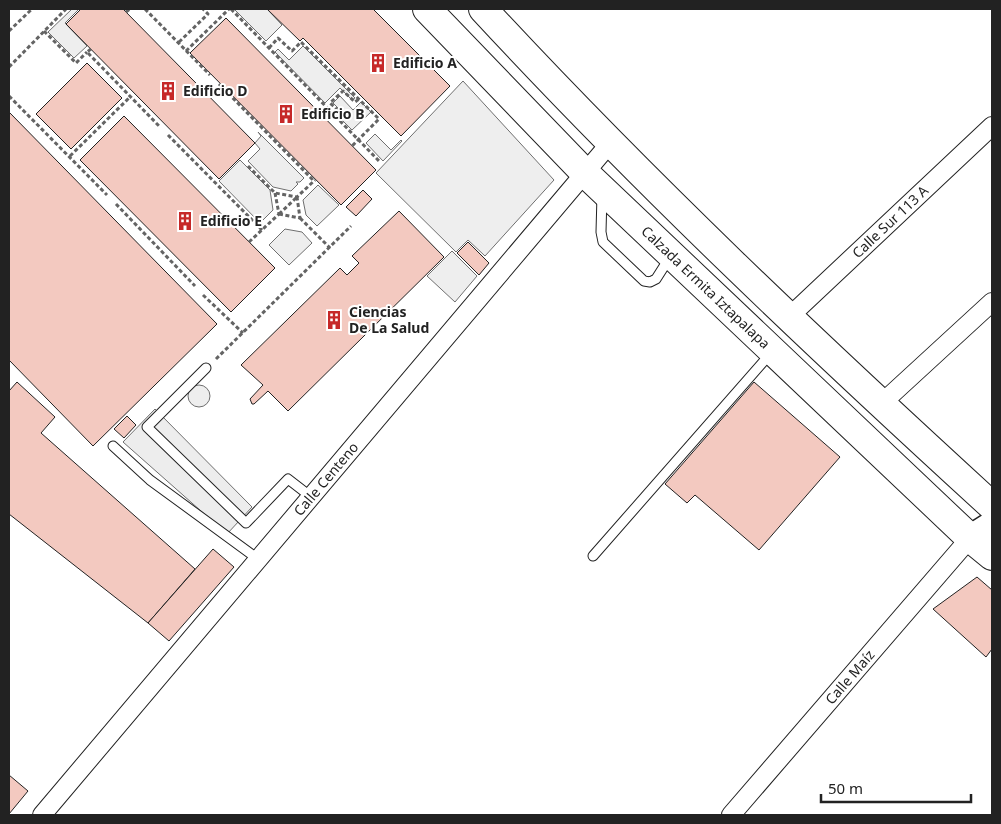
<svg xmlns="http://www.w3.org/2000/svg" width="1001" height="824" font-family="'Noto Sans',sans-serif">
<rect width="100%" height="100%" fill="#fff"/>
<!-- green -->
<g fill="#eee" stroke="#6f6f6f">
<path d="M72,9H79L65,23L87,46L74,58L48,32Z"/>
<path d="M234,9H267L282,25L266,41Z"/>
<path d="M303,46L355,98L352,100L340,88L325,103L275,52L278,49L289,60Z"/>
<path d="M463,81L554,180L485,256L468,240L456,252L376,173Z"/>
<path d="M340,96L353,110L361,102L371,112L352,130L342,120L346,116L333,103Z"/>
<path d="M258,132L304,178L300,182H296L298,184L291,191L273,187L248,161L260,149L255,143L261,136Z"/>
<path d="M375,134L391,150L401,140L402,141L383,161L366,143Z"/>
<path d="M240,160L270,190L273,210L260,223L219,181Z"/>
<path d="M318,185L339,205L317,226L306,215L303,200Z"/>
<path d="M285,229L302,232L312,243L289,265L269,245Z"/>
<path d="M452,251L477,276L455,302L427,276Z"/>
<circle cx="199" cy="396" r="11"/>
</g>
<!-- parking -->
<path fill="#ededed" stroke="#6f6f6f" d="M155,409L252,507L227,534L123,442Z"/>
<!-- building -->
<g fill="#f3c9c0" stroke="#222">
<path d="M81,9H123L255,143L219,179L66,24Z"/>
<path d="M267,9H373L450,86L401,136L303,38L300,41Z"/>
<path d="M226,18L376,170L341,205L190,53Z"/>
<path d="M87,63L122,98L71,149L36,114Z"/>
<path d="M9,112L217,324L93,446L9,360Z"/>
<path d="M124,116L275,268L231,312L80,160Z"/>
<path d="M363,190L372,199L356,216L346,207Z"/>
<path d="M399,211L444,257L288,411L268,391L254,404H252L250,399L263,385L241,365L340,268L347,275L359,263L352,256Z"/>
<path d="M468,242L489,263L479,275L457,253Z"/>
<path d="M17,382L55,417L41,433L195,569L148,623L9,514V391Z"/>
<path d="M754,382L840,457L759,550L695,495L687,503L665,484Z"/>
<path d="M127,416L136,425L124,438L114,429Z"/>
<path d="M213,549L234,567L169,641L148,623Z"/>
<path d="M977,577L992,590V649L986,657L933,609Z"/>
<path d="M9,775L28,791L9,814Z"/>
</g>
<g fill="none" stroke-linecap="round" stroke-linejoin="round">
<!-- lane casing -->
<g stroke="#222" stroke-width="11">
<g id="lane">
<path d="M602,195L601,232L603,242L644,281L650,282L656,279L670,257"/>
<path d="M206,368L147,427L246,523L288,479L310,496"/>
<path d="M113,446L150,480L258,559"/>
<path d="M593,556L771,353"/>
</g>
</g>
<!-- street casing -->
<g stroke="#222" stroke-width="20">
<g id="street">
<path id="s1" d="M789,317L992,126"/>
<path d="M881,404L992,302"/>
<path id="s2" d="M42,815L611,142"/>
<path id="s3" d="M731,815L970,538"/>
</g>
</g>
<!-- secondary casing -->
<g stroke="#222" stroke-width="28">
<path id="secondary" d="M970,538L992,524"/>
</g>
<!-- primary casing -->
<g stroke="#222" stroke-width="30">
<g id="primary">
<path id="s4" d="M427,9L585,173L970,538L992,556"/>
<path d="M483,9C644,183 817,346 992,506"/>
</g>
</g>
<!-- path -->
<g stroke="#646464" stroke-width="3" stroke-dasharray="4 2.5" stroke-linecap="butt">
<path d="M145,9L210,75"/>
<path d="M231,9L379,161"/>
<path d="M126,12L130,9"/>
<path d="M9,31L32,9"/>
<path d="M44,31L76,63L87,52"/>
<path d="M179,42L208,14L203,9"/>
<path d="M269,48L278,38L292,51L301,42L379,119L352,146"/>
<path d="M91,49L87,52L159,126"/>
<path d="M186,51L229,9"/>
<path d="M9,67L66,9"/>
<path d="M219,84L314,181"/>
<path d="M9,96L107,195"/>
<path d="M338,119L343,115L330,103L343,91L355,102L359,99"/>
<path d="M168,135L262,230"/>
<path d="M70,156L130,97"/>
<path d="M248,166L275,193L297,197L315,180"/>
<path d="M116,204L195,286"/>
<path d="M279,214L300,218L297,197"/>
<path d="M279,214L296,198"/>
<path d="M300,218L330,248"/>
<path d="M249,242L279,214L275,193"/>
<path d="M203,295L243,333"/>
<path d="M216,359L351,226"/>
</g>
<!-- lane -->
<use href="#lane" stroke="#fff" stroke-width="9"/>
<!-- street -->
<use href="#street" stroke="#fff" stroke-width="18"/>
<!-- secondary -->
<use href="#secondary" stroke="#fff" stroke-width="25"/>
<!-- primary -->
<use href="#primary" stroke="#fff" stroke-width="28"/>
</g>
<!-- icons -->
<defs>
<g id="building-bare" transform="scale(1.5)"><path d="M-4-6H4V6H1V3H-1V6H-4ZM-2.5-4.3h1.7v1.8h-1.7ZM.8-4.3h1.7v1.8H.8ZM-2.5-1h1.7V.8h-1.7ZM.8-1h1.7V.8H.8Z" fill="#c62828" stroke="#fff" stroke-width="2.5" paint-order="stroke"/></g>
</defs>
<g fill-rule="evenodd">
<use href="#building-bare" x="378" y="63"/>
<use href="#building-bare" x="168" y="91"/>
<use href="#building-bare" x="286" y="114"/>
<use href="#building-bare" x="185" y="221"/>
<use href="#building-bare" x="334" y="320"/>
</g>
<g text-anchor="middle" stroke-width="4" stroke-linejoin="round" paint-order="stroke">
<!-- poi labels -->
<g font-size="14" font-weight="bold" fill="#222" stroke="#fff" text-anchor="start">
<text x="393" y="68">Edificio A</text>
<text x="183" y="96">Edificio D</text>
<text x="301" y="119">Edificio B</text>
<text x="200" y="226">Edificio E</text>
<text x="349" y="317">Ciencias<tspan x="349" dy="16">De La Salud</tspan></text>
</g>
<!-- street labels -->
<g font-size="14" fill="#222" stroke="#fff">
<text dy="5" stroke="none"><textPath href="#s1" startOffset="139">Calle Sur 113 A</textPath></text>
<text dy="5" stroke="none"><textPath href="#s4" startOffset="394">Calzada Ermita Iztapalapa</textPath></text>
<text dy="5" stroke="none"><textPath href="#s2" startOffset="440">Calle Centeno</textPath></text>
<text dy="5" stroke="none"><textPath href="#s3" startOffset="182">Calle Maíz</textPath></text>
</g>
</g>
<!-- border -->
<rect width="1001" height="824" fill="none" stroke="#222222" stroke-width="20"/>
<!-- scale -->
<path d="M821 794v8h150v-8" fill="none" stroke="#222222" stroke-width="2.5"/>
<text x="828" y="794" font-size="15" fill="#222222" stroke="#ffffff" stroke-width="4" paint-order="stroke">50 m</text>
</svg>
